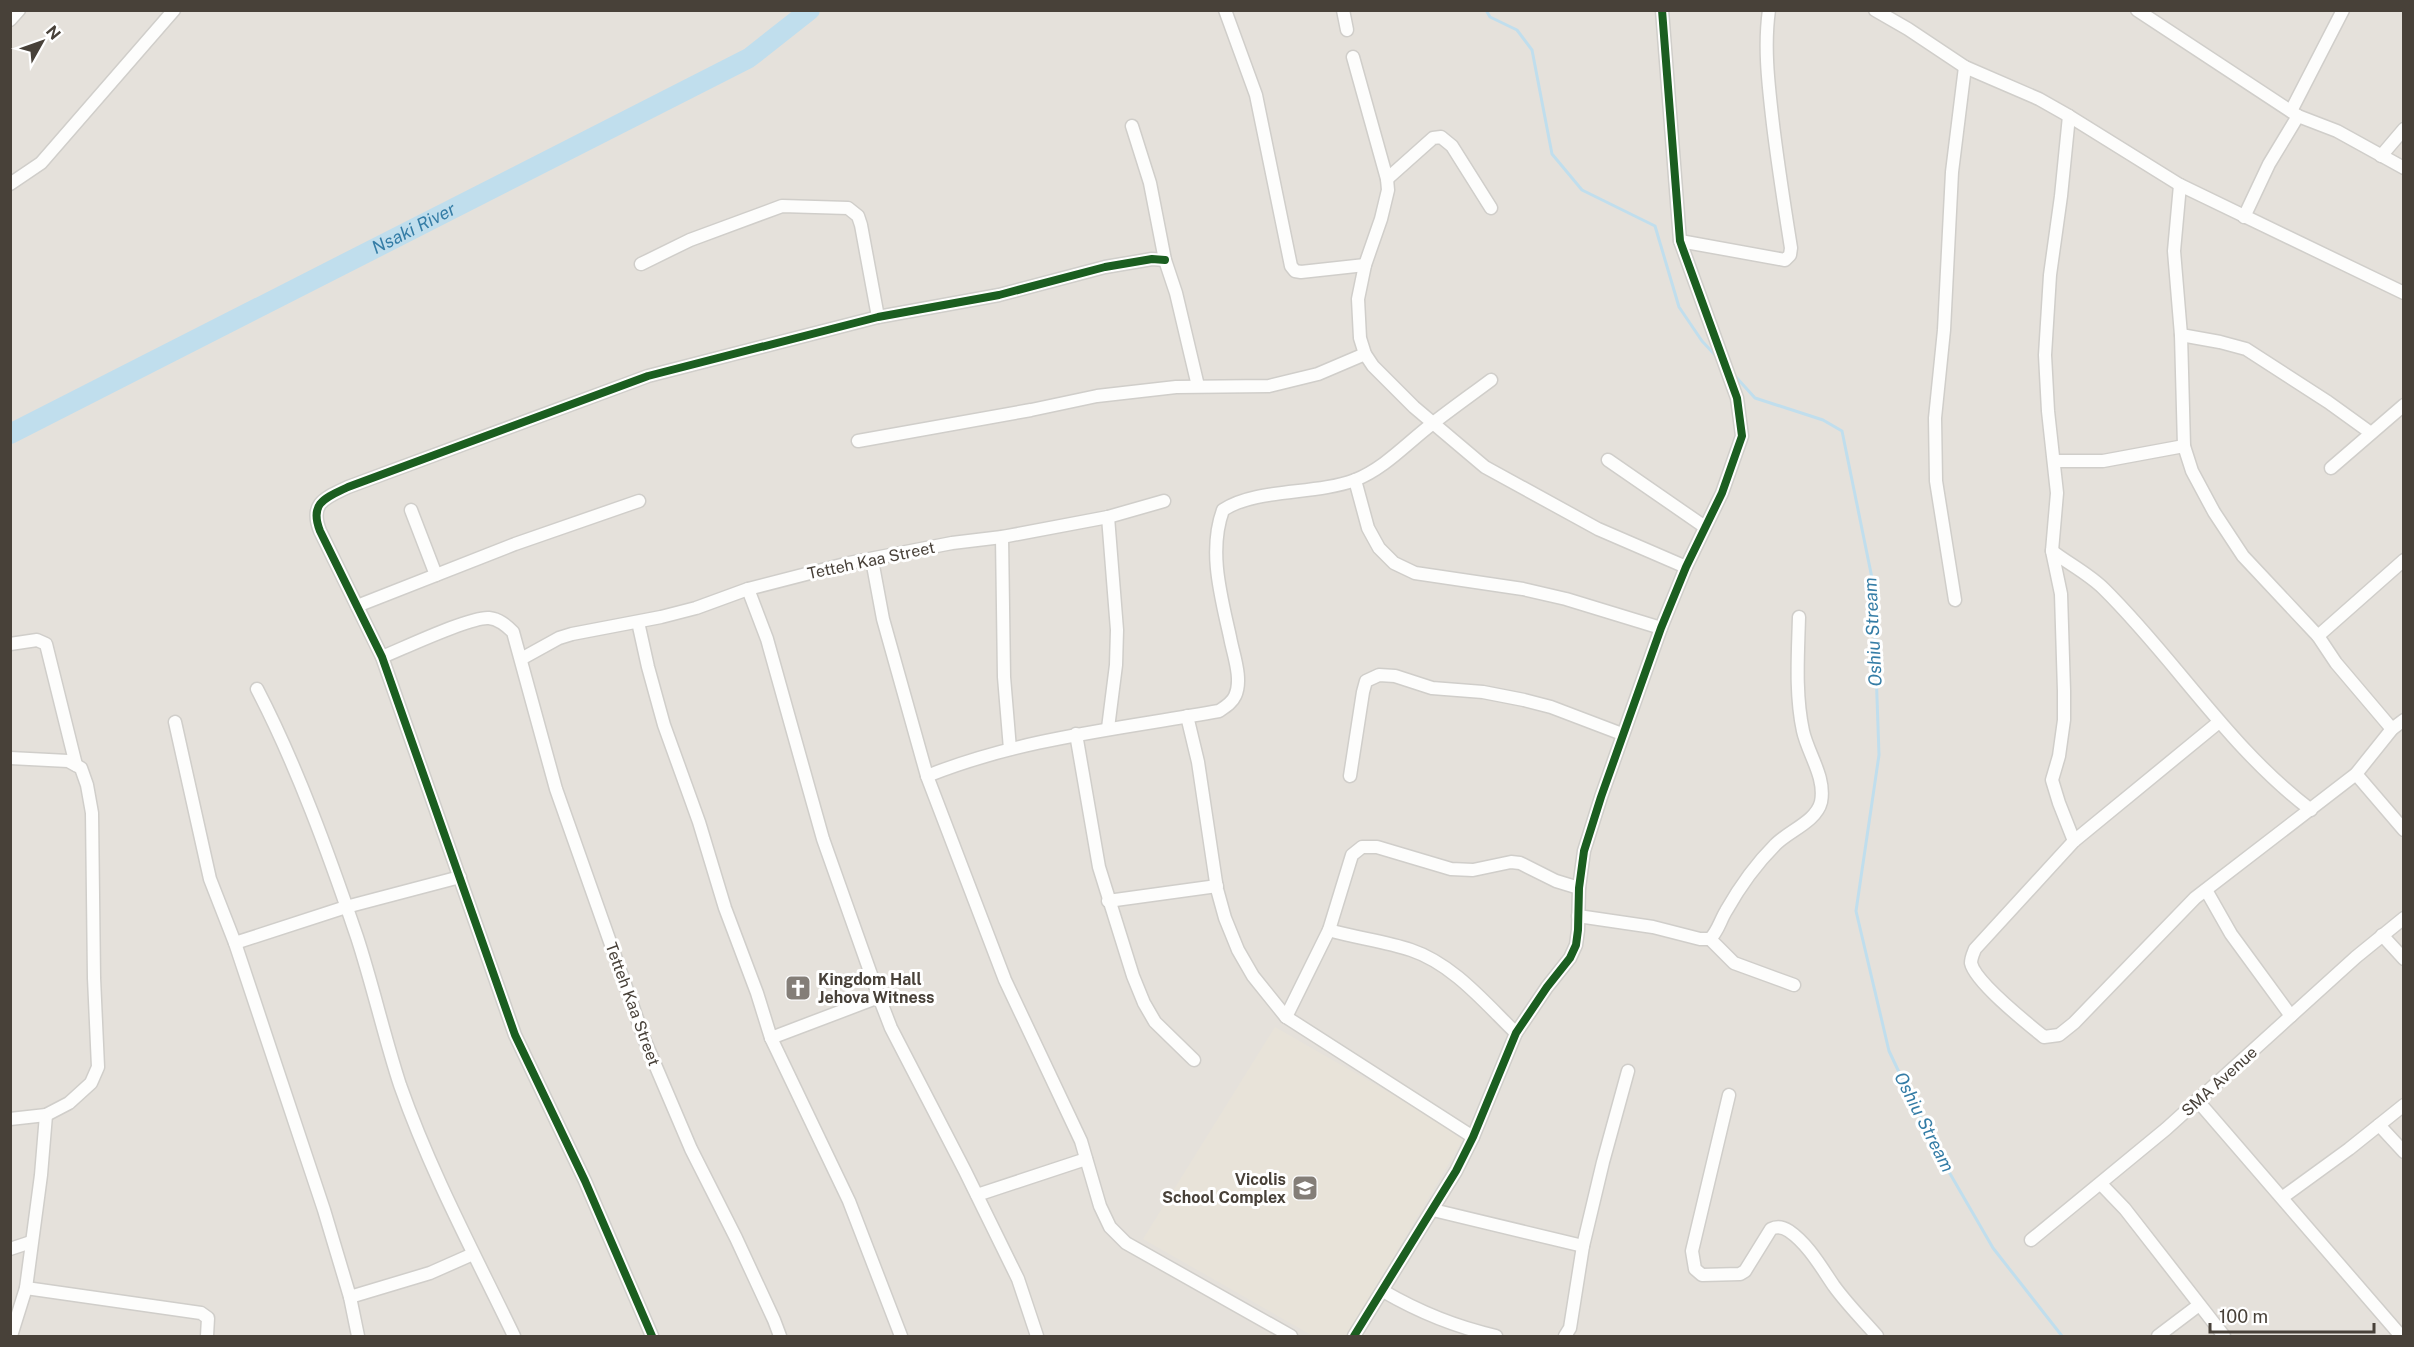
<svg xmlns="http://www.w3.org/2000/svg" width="2414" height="1347" font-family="'Public Sans',sans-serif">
<rect width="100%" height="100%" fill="#f2f0ed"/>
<!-- residential -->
<rect fill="#e5e1db" x="11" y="11" width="2392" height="1325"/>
<!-- education -->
<path fill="#e8e3d9" d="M1275,1027L1465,1136L1347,1336H1313L1143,1239Z"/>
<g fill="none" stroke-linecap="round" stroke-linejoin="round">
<!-- stream -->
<g stroke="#c0deed" stroke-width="3">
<path d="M1486,10L1490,17L1517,30L1532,50L1552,154L1582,190L1655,226L1679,307L1702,341L1716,356"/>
<path d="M1735,376L1755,398L1823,420L1842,431L1873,583L1879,755L1856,911L1889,1051L1934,1146L1993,1248L2062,1336"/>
</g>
<!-- river -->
<path stroke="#c0deed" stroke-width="20" id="s1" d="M10,434L749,58L810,10"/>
<!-- minor casing -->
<g stroke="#d0ceca" stroke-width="15">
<g id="minor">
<path d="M1225,10L1256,95L1291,266L1295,271L1301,272L1365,265"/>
<path d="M1343,10L1347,30"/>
<path d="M1875,10L1908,29L1965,67L2039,99L2069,116L2180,185L2404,293"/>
<path d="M2137,10L2298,116L2337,131L2404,168"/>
<path d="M10,20L19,10"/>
<path d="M1353,57L1387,179L1388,190L1381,219L1365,265L1358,299L1360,338L1365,354L1373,366L1414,407L1485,467L1598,529L1686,567"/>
<path d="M2291,111L2343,10"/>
<path d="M2069,116L2061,196L2050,275L2045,355L2048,411L2057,493L2052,551L2061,594L2064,691V720L2059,756L2052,780L2059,803L2074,841"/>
<path d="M1132,126L1150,183L1165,260L1176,293L1198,386"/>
<path d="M2381,156L2404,129"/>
<path d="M1387,179L1433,138L1441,137L1452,146L1491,208"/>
<path d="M10,184L41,163L174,10"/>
<path d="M2180,185L2174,251L2181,335L2184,446L2192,471L2214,512L2243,556L2318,636L2336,663L2392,729"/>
<path d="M2244,217L2269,164L2298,116"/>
<path d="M1680,241L1785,260L1790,255L1791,248C1784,204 1777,160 1772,116C1768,81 1764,45 1769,10"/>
<path d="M641,264L690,240L782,206L848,208L858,216L861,225L878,317"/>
<path d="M2181,335L2220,342L2246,349L2328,402L2371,433"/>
<path d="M858,441L1031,410L1097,396L1176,387L1269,386L1318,374L1365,354"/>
<path d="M1608,460L1705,527"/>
<path d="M2054,461H2103L2184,446"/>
<path d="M2331,468L2404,405"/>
<path d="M1355,480L1368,528L1379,548L1394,563L1415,573L1523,589L1566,599L1661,628"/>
<path d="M411,510L436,575"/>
<path d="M1108,517L1117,630L1116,665L1108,728"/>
<path d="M1002,537L1004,677L1010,749"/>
<path d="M2052,551C2069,564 2089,574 2104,589C2176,660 2229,748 2311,810"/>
<path d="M872,560L883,619L927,776L1005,980L1081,1141L1100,1206L1110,1227L1126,1243L1291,1336"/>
<path d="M748,589L767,639L823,839L879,997L891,1028L965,1171L1018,1279L1037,1336"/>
<path d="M1955,600L1936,481L1935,418L1944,330L1952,172L1965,67"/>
<path d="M357,606L515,544L639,501"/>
<path d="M638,622L648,667L664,725L699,822L725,908L757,993L771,1038L849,1201L901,1336"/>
<path d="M2318,636L2404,560"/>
<path d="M10,644L37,640L46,644L76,765"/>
<path d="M382,657C402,649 471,616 489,618C499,619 506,625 513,632L556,789L645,1041L691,1149L736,1238L774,1320L780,1336"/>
<path d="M521,659L559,638L572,634L661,617L696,608L748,589L849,563L952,543L1002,537L1108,517L1164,501"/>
<path d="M257,689C297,766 329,855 357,937C373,986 384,1036 400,1085C431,1173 474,1253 514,1336"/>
<path d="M1187,716L1198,762L1217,889L1225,918L1238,950L1253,976L1286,1017L1473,1137"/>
<path d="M175,722L210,879L235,943L324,1210L350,1297L358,1336"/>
<path d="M2219,722L2074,841L1975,949C1973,954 1971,958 1971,963C1975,982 2028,1024 2044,1037L2059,1035L2074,1023L2195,898L2356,774L2392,729L2404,720"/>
<path d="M1076,734L1099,867L1133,976L1144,1003L1155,1022L1194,1060"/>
<path d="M10,758L68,761L81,768L87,785L92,813L94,978L98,1067L91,1083L69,1103L46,1115L10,1119"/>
<path d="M2356,774L2404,830"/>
<path d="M927,776C1022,738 1119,729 1219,711C1225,707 1232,703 1235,696C1243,679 1233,654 1230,637C1221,596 1208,551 1223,510C1256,488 1315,495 1355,480C1385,468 1407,443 1432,424C1451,409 1471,395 1491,380"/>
<path d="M1350,776L1363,692L1366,681L1379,675L1395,676L1432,688L1483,692L1524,700L1551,707L1622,734"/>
<path d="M2206,890L2231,934L2291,1016"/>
<path d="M1108,901L1217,886"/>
<path d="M1578,916L1653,927L1700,939H1710C1718,931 1720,921 1726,911C1739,888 1756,864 1775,845C1788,831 1816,822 1821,802C1826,777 1808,754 1803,731C1795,694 1798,654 1799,617"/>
<path d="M1329,930C1356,938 1384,941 1411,950C1453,964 1485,1003 1516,1033"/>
<path d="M2382,935L2404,959"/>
<path d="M1710,939L1734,963L1794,985"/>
<path d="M235,943L346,907L460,877"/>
<path d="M1286,1017L1329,930L1352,855L1362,847H1377L1451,869L1473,870L1511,862L1520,863L1556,881L1579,888"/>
<path d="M771,1038L879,997"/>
<path d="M1729,1095L1692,1251L1695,1269L1702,1275L1740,1274L1745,1271L1771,1229C1777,1226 1783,1227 1789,1231C1808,1244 1821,1267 1834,1286C1847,1304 1863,1320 1877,1336"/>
<path d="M2197,1100L2401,1336"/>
<path d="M2379,1125L2404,1152"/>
<path d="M2101,1184L2125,1209L2224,1336"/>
<path d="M977,1195L1086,1159"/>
<path d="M2283,1197L2349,1149L2404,1105"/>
<path d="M1433,1210L1583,1246"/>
<path d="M2031,1240L2166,1129L2356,957L2404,918"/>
<path d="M10,1249L31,1242"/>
<path d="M26,1288L201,1313L208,1318L207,1336"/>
<path d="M1383,1291C1419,1312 1456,1327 1496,1336"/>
<path d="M350,1297L430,1273L473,1254"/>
<path d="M11,1336L26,1288L41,1175L46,1115"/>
<path d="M652,1336L585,1181L515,1035L382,657L320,531C309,503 325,498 348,487L648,376L878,317L999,295L1105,267L1152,259L1165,260"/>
<path d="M1354,1336L1456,1171L1473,1137L1516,1033L1547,987L1570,958L1576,945L1578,930L1579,888L1584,851L1601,797L1661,628L1686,567L1722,493L1742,436L1737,398L1680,241L1662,10"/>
<path d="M1565,1336L1570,1328L1583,1246L1603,1162L1628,1071"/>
<path d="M2158,1336L2199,1305"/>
</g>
</g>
<!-- minor -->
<use href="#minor" stroke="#fdfdfc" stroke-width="12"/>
<!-- cycleway casing -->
<g stroke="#fff" stroke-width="11">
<g id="cycleway">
<path d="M652,1336L585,1181L515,1035L382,657L320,531C309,503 325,498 348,487L648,376L878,317L999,295L1105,267L1152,259L1165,260"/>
<path d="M1354,1336L1456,1171L1473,1137L1516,1033L1547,987L1570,958L1576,945L1578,930L1579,888L1584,851L1601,797L1661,628L1686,567L1722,493L1742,436L1737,398L1680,241L1662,10"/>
</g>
</g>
<!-- cycleway -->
<use href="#cycleway" stroke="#1b5e20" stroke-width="8"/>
</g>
<!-- icons -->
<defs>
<g id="church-square" transform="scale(1.35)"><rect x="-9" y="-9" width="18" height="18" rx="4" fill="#847e78" stroke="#fff"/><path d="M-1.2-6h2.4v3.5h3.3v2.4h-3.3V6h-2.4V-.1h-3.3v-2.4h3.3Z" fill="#fff"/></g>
<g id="school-square" transform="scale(1.35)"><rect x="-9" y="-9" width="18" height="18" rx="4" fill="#847e78" stroke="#fff"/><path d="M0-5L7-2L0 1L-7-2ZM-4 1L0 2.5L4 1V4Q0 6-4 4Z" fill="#fff"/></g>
</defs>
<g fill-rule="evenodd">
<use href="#church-square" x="798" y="988"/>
<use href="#school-square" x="1305" y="1188"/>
</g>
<g text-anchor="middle" stroke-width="6" stroke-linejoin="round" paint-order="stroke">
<!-- street labels -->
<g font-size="16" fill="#484139" stroke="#fff">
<text transform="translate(871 560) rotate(-12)" y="6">Tetteh Kaa Street</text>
<text transform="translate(633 1004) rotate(70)" y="6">Tetteh Kaa Street</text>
<text transform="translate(2219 1081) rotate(-42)" y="6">SMA Avenue</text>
</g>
<!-- poi labels -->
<g font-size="16" font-weight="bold" fill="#484139" stroke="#fff" text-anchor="start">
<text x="818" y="985">Kingdom Hall<tspan x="818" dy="18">Jehova Witness</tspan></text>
<text x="1286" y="1185" text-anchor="end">Vicolis<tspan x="1286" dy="18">School Complex</tspan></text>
</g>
<!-- water labels -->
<g font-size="18" font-style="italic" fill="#357da6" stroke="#fff">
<text dy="6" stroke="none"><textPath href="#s1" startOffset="453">Nsaki River</textPath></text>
<text transform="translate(1873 632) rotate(-93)" y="6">Oshiu Stream</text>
<text transform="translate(1924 1122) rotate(63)" y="6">Oshiu Stream</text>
</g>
</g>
<!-- border -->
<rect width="2414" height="1347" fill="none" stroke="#484139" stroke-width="24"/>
<!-- north arrow -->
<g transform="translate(42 42) rotate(50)" stroke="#ffffff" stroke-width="4.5" paint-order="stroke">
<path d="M0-4.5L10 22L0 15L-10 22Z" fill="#484139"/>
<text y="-9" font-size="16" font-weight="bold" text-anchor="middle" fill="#484139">N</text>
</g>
<!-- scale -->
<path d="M2210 1323v9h164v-9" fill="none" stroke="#484139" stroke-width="3"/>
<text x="2219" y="1323" font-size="18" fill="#484139" stroke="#ffffff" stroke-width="4.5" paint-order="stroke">100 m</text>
</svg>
